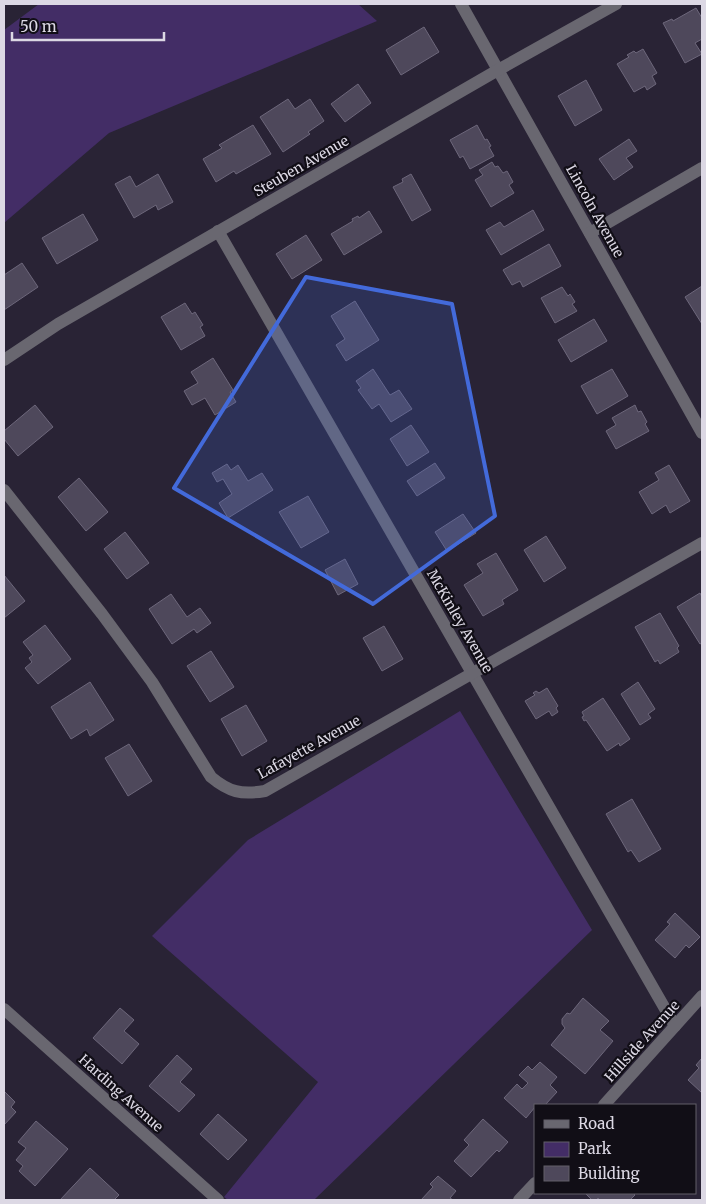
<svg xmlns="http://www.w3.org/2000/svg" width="706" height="1204" font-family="Merriweather,serif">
<rect width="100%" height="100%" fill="#292335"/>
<!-- green -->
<g fill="#432d66">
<path d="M39,4H358L377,21L109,133L4,223V30Z"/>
<path d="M460,711L592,930L314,1200H228L224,1197L318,1082L152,936L248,840Z"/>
</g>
<!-- building -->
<g fill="#4e485b" stroke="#6d677b">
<path d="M696,8L702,18V39L695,43L702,54L685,63L663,23L672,19L673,21Z"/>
<path d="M424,27L439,52L401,75L386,50Z"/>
<path d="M643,49L657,73L652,76L656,84L647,90L645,86L634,92L617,64L629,57L627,55L634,51L636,53Z"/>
<path d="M586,80L602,110L575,126L558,96Z"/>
<path d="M358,84L371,103L345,122L331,104Z"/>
<path d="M288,99L295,109L310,99L324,121L308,132L310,134L283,152L260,117Z"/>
<path d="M253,125L271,154L236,174L234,171L216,182L203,159L222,148L219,145Z"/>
<path d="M477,125L485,140L487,139L491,146L489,147L494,156L470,169L463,156L460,158L450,140Z"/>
<path d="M629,139L637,151L626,158L633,167L614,180L599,159Z"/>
<path d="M492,162L495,167L498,166L503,173L507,171L513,182L509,185L514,193L491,207L475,180L483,175L479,170Z"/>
<path d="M158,174L173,202L158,210L156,205L134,218L115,184L130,176L136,187Z"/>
<path d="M411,174L431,210L412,221L393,187L403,182L402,179Z"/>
<path d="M533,210L544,230L501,255L486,230L500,222L504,227Z"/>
<path d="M369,211L382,232L344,255L331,234L353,221L352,219L358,216L359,218Z"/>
<path d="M83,214L98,240L57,264L42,238Z"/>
<path d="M306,235L322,260L292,279L276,254Z"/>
<path d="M549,244L561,266L523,287L520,281L512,285L503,270Z"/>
<path d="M22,263L38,287L4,310V275Z"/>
<path d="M702,286V324L685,297Z"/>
<path d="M562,287L568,296L570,294L575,302L572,304L577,311L555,323L541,298Z"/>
<path d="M355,301L379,340L346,361L336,345L345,339L331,316Z"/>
<path d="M185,303L192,314L195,312L203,325L200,327L205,336L181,350L161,317Z"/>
<path d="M594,319L607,341L571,362L558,340Z"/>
<path d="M213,358L233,390L230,392L236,402L215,415L205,398L192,405L184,391L198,383L191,372Z"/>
<path d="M373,369L390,395L399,390L412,409L391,422L379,404L372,409L358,390L361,388L356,381Z"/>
<path d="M612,369L628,396L597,414L581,386Z"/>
<path d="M35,405L53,427L18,456L4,439V431Z"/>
<path d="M635,405L638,412L641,411L647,422L645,424L649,431L616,449L606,431L616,425L612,418Z"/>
<path d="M411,425L429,452L407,466L390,439Z"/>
<path d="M435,463L445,478L417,496L407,481Z"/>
<path d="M227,464L231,470L238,465L248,481L262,473L273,490L228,518L219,503L232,494L223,479L217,482L212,473Z"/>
<path d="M669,465L690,501L670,513L666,505L652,514L639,492L659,480L655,473Z"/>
<path d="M79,478L108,512L86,531L58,497Z"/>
<path d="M308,496L329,532L301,548L279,512Z"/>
<path d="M463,514L476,533L447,551L435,532Z"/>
<path d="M125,532L149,563L127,579L104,549Z"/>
<path d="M546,536L566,568L544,582L524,550Z"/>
<path d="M496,553L518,590L502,600L504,604L483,616L464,585L483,573L477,564Z"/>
<path d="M345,559L358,584L338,595L325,570Z"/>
<path d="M4,575L25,601L4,618Z"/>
<path d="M700,593L702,597V643L700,644L677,607Z"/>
<path d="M171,594L187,617L200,608L211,623L197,633L194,629L172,644L149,609Z"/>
<path d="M660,613L679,646L677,648L679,652L660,664L658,660L655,662L635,627Z"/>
<path d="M45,625L71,659L38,684L25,668L32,662L29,658L33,655L23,642Z"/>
<path d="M384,626L403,659L382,671L363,638Z"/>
<path d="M211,651L234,687L210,702L187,666Z"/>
<path d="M90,682L114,720L90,736L87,729L71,739L51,707Z"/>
<path d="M638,682L655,709L648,714L651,718L640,725L621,694Z"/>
<path d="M547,688L558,706L556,708L558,712L552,716L549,711L536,719L525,701L535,695L533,693L536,691L539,693Z"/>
<path d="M603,698L630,739L620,746L619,743L607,751L586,720L584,721L582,717L584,716L582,712Z"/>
<path d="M246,705L267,741L242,756L221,719Z"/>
<path d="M129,744L152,781L128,796L105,758Z"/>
<path d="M632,799L661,849L639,862L631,850L628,852L606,814Z"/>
<path d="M675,913L700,937L689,948L686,945L675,958L655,940L670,924L667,922Z"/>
<path d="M583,998L609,1021L600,1030L613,1041L585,1074L551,1045L565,1028L562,1024V1019L567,1013L570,1014Z"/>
<path d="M120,1008L134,1020L124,1031L139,1044L122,1064L93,1038Z"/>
<path d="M177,1055L192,1069L180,1082L195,1095L179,1112L149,1086Z"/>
<path d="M702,1058V1093L688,1080L699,1068L696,1065Z"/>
<path d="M540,1062L557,1077L550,1085L557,1092L545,1105H535V1107L526,1118L504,1098L517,1084L522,1089L528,1083L519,1075L528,1066L532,1070Z"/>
<path d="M4,1091L15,1102L11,1107L16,1112L4,1125Z"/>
<path d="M218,1114L247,1140L228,1160L200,1134Z"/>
<path d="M483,1119L508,1142L499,1152L497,1150L471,1177L454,1161L469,1145L464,1140Z"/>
<path d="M36,1121L68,1149L35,1186L19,1171L23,1166L16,1160L26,1148L18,1142Z"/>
<path d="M90,1168L119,1195L114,1200H60Z"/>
<path d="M438,1176L456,1191L450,1198L453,1200H421L433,1187L430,1184Z"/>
<path d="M585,1193H633L635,1195L630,1200H600L598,1198L596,1200H592Z"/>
</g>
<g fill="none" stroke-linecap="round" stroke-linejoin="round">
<!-- minor -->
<g stroke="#696770" stroke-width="12">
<path d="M461,4L702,433"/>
<path d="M218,231L675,1026"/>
<path d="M590,233L702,168"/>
<path d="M4,360L58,324L498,70L616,4"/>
<path d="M4,490L102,614L152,682L211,777C229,792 241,795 265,791L702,543"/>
<path d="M4,1009L218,1200"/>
<path d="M604,1105L702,996"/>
<path d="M519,1200L535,1183"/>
</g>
</g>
<!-- marked area -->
<path fill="#436ada" fill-opacity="0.2" stroke="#436ada" stroke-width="4" stroke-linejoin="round" d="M306,277L452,304L495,516L373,604L174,488Z"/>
<g text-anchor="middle" stroke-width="4.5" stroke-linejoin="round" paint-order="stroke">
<!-- street labels -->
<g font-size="14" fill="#dcd8e4" stroke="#110e16">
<text transform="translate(301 166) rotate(-30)" y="5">Steuben Avenue</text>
<text transform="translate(595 211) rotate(61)" y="5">Lincoln Avenue</text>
<text transform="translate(460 621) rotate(60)" y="5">McKinley Avenue</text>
<text transform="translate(309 747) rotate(-29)" y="5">Lafayette Avenue</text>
<text transform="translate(642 1041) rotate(-48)" y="5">Hillside Avenue</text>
<text transform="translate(121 1093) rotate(42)" y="5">Harding Avenue</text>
</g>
</g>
<!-- border -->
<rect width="706" height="1204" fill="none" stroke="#dcd8e4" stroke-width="10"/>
<!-- legend -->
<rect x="534" y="1104" width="162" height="90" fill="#110e16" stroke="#625f68"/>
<rect x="544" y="1120" width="25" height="8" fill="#696770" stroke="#625f68"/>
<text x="578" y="1129" font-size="15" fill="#dcd8e4">Road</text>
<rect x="544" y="1142" width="25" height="15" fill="#432d66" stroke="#625f68"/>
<text x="578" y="1154" font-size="15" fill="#dcd8e4">Park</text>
<rect x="544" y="1166" width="25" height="15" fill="#4e485b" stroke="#625f68"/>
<text x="578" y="1179" font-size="15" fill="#dcd8e4">Building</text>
<!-- scale -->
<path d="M12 32v8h152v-8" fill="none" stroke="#dcd8e4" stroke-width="2.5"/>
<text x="20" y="32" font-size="15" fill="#dcd8e4" stroke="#110e16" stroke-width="4" paint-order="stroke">50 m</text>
</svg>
